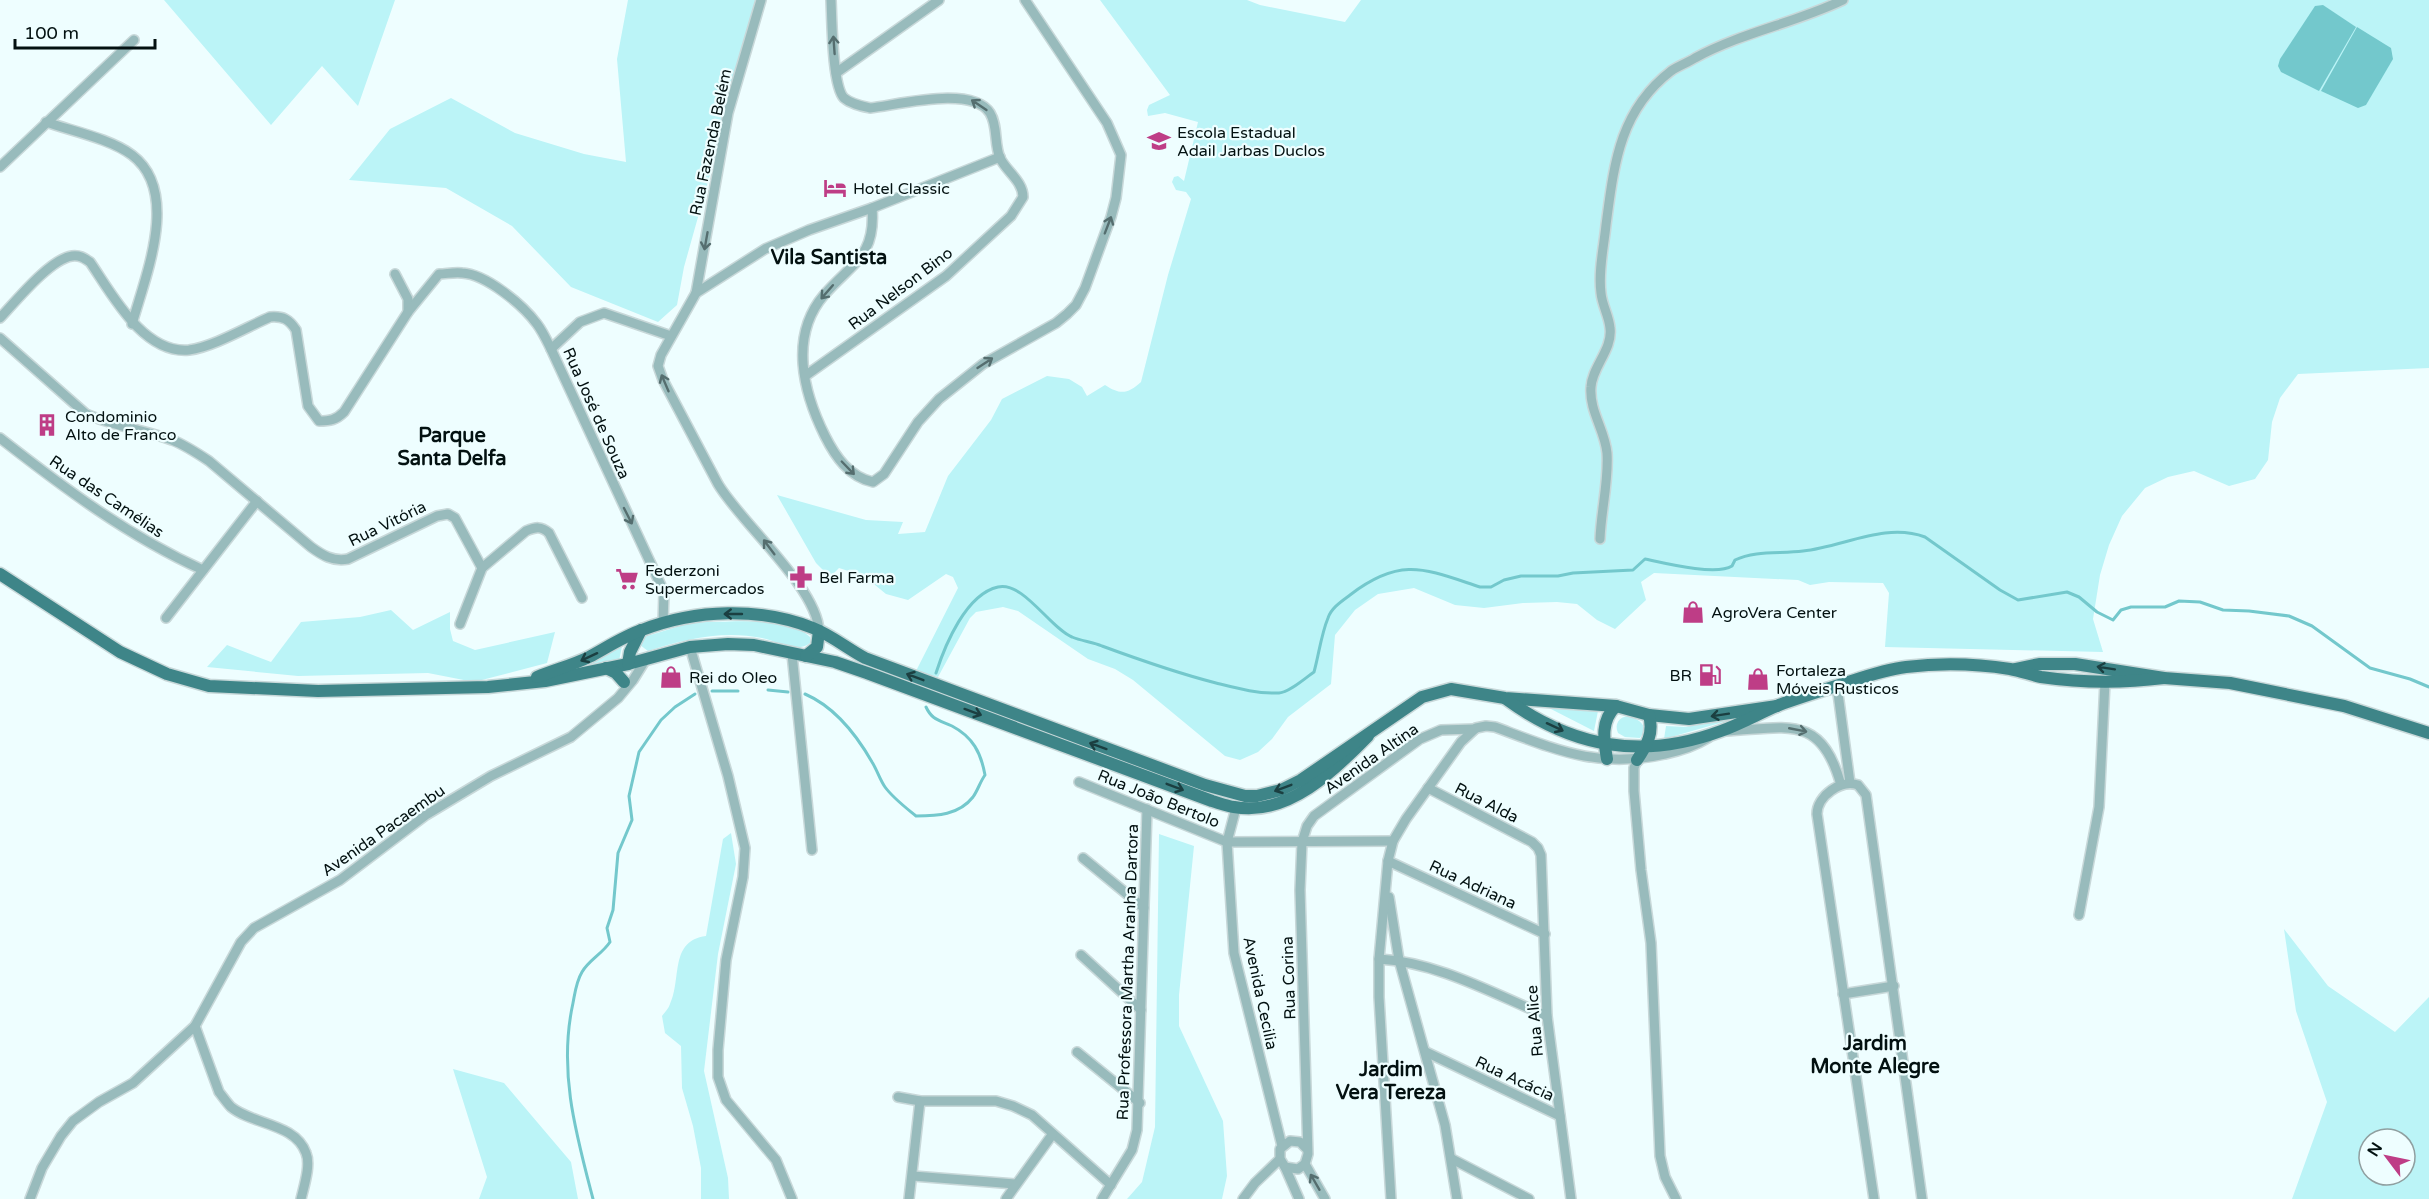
<svg xmlns="http://www.w3.org/2000/svg" width="2429" height="1199" font-family="'Varela Round',sans-serif">
<rect width="100%" height="100%" fill="#eefeff"/>
<!-- green -->
<g fill="#bbf4f7" fill-rule="evenodd">
<path d="M164,0H395L358,106L322,66L271,125Z"/>
<path d="M628,0H759L684,267L677,305L658,322L571,287L512,226L446,188L349,180L390,129L451,98L515,133L584,154L626,162L617,59Z"/>
<path d="M1100,0H1247L1260,5L1345,22L1361,0H2429V368L2298,374L2280,398L2272,422L2268,460L2255,479L2229,486L2194,471L2168,477L2145,488L2122,516L2109,545L2100,575L2093,619L2103,652L1885,647L1889,593L1883,583L1829,582L1810,585L1798,580L1654,573L1641,582L1646,600L1615,629L1597,620L1577,604L1557,602L1523,603L1484,608L1455,605L1414,588L1378,594L1355,610L1335,635L1331,684L1288,717L1272,739L1258,752L1240,760L1225,756L1133,680L1115,669L1088,659L1018,611L1003,607L976,612L970,618L938,677L916,671L958,588L953,577L946,574L908,600L886,594L864,576L839,568L830,577L816,563L777,495L866,520L903,522L898,534L925,532L948,476L991,420L1002,399L1047,376L1069,379L1082,387L1087,396L1105,385C1120,395 1128,394 1141,382L1168,275L1191,199L1186,192L1176,190L1172,182L1174,177L1178,176L1184,181L1198,122L1165,113L1148,116L1147,110L1149,105L1170,95Z"/>
<path d="M391,610L413,630L450,612V629L453,641L475,650L555,632L547,663L474,682L428,673L298,676L207,667L227,645L271,662L301,622L360,617Z"/>
<path d="M707,622C736,622 789,616 810,637V643C797,654 777,641 762,638C723,630 685,639 648,651L640,645L644,637L690,623Z"/>
<path d="M622,646L619,661L571,670Z"/>
<path d="M1547,707L1598,711L1594,731Z"/>
<path d="M1628,716C1640,720 1649,725 1640,738L1625,737L1618,733C1614,724 1619,717 1628,716Z"/>
<path d="M1741,717L1664,739L1666,726L1686,727Z"/>
<path d="M731,833L736,864L718,954L704,1071L728,1178L729,1199H701V1168L693,1126L682,1088L681,1046L665,1033L662,1016C665,1012 669,1008 670,1004C682,979 669,941 706,936L723,839Z"/>
<path d="M1159,834L1194,846L1179,995V1026L1223,1121L1227,1176L1222,1199H1127L1142,1182L1155,1127Z"/>
<path d="M2284,929L2328,986L2395,1032L2429,997V1199H2292L2327,1102L2296,1011ZM2369,1139H2405V1175H2369Z"/>
<path d="M453,1069L504,1083L571,1162L578,1199H479L487,1177Z"/>
</g>
<!-- water -->
<g fill="#73c8cc">
<path d="M2323,5L2356,27L2319,91L2281,72L2278,66L2280,59L2315,6Z"/>
<path d="M2357,27L2391,48L2393,59L2366,105L2358,108L2321,91Z"/>
</g>
<g fill="none" stroke-linecap="round" stroke-linejoin="round">
<!-- stream -->
<g stroke="#73c8cc" stroke-width="3">
<path d="M936,673C945,645 966,594 998,587C1023,581 1050,628 1072,637C1081,641 1093,642 1102,646C1140,660 1177,673 1216,683C1236,688 1258,694 1279,693C1290,692 1305,678 1314,672C1319,654 1321,635 1328,618C1331,608 1342,601 1350,595C1401,556 1425,569 1480,587H1491L1504,580L1521,576H1558L1573,573L1633,570L1645,559C1664,563 1716,576 1732,566L1735,560C1755,550 1781,554 1803,551C1843,547 1885,522 1925,537L2000,590L2018,600L2067,592L2079,597L2097,612L2113,620L2121,610L2131,607H2165L2179,601L2200,602L2223,610L2249,611L2289,616L2312,626L2370,668L2410,679L2429,687"/>
<path d="M768,690L788,692"/>
<path d="M712,691H738"/>
<path d="M805,694C835,707 856,734 872,762C877,770 880,780 885,787C893,798 905,807 916,816C937,816 959,815 973,797C978,790 980,782 985,775C981,753 973,737 952,726C939,720 932,720 926,707"/>
<path d="M593,1199C576,1134 558,1071 573,1003C575,993 576,982 582,972C589,960 602,954 610,942L607,928L613,910L618,853L632,820L629,796L639,752L661,720L675,707L695,694"/>
</g>
<!-- minor casing -->
<g stroke="#c8d8d9" stroke-width="12">
<g id="minor">
<path d="M836,73L939,0"/>
<path d="M46,122C72,131 111,139 132,155C181,192 145,277 132,324"/>
<path d="M0,167L134,40"/>
<path d="M872,208C876,256 852,263 824,295C789,336 803,392 825,436C835,456 849,477 873,482L884,474L918,422L939,399L983,364L1056,323L1067,314L1076,305L1085,288L1111,217L1116,198L1121,155L1107,123L1025,0"/>
<path d="M395,274L408,299V312"/>
<path d="M696,293L728,113L761,0"/>
<path d="M0,318C16,301 50,259 72,256C80,255 84,258 90,262C112,294 143,354 189,350C213,347 247,327 270,317C283,316 289,319 296,330L308,406L319,421C330,421 336,420 344,412L408,312L439,274C446,274 454,272 462,273C486,274 523,305 537,324C543,332 547,341 551,349L664,592L663,624"/>
<path d="M0,338L86,414C114,426 144,430 172,440C185,445 197,453 209,461L311,547C322,555 333,562 348,559L437,516L448,514L455,518L482,568"/>
<path d="M551,349L580,322L604,313L671,336"/>
<path d="M805,376L946,276L1011,216L1023,197C1023,181 1006,171 1000,158C994,144 998,126 990,113C972,85 898,105 870,108C861,106 851,104 844,98C832,86 832,19 831,0"/>
<path d="M0,438C64,488 128,536 203,570"/>
<path d="M1600,539C1601,511 1609,480 1607,453C1605,430 1589,411 1591,387C1592,367 1613,349 1610,328C1609,316 1602,305 1601,293C1598,271 1604,246 1606,225C1614,165 1619,111 1671,71C1678,66 1687,63 1695,58C1743,32 1795,23 1843,0"/>
<path d="M166,618L257,501"/>
<path d="M460,624L482,568L526,531C536,527 541,526 549,533L582,598"/>
<path d="M819,631C817,587 741,523 718,484L663,380L658,366L661,355L696,293L765,249L809,230L872,208L1000,157"/>
<path d="M690,647L728,776L745,848L743,877L726,960L718,1050V1077L726,1100L776,1160L792,1199"/>
<path d="M792,654L812,850"/>
<path d="M1837,686L1850,783"/>
<path d="M1726,731C1787,728 1821,713 1841,785"/>
<path d="M1637,760L1634,768V791L1641,870L1651,943L1660,1156L1665,1177L1676,1199"/>
<path d="M1079,782L1227,842L1393,841"/>
<path d="M1428,788L1532,842L1538,848L1541,855L1547,1016L1571,1199"/>
<path d="M1236,808L1227,842L1234,953L1282,1146"/>
<path d="M1083,858L1144,908"/>
<path d="M1388,861L1545,934"/>
<path d="M1389,897L1399,960L1445,1125L1457,1199"/>
<path d="M2079,915L2099,807L2105,682"/>
<path d="M1081,955L1141,1010"/>
<path d="M1379,959C1437,962 1494,994 1547,1016"/>
<path d="M1843,994L1894,986"/>
<path d="M195,1026L219,1092C223,1097 227,1103 231,1107C253,1125 295,1123 306,1153C311,1165 304,1186 301,1199"/>
<path d="M1077,1052L1140,1103"/>
<path d="M1426,1052L1560,1116"/>
<path d="M898,1097L920,1101H996L1013,1106L1032,1115L1111,1185"/>
<path d="M1307,1149L1300,1142L1290,1141L1280,1149V1159L1285,1167L1298,1169L1305,1164L1308,1154L1300,890L1302,842L1307,826L1314,816L1420,739L1441,730L1475,729"/>
<path d="M1452,1159L1529,1199"/>
<path d="M1305,1164L1325,1199"/>
<path d="M1285,1167L1299,1199"/>
<path d="M913,1176L1015,1184"/>
<path d="M30,1199L42,1168L61,1136L73,1121L99,1102L133,1083L195,1026L241,942L254,928L340,880L426,815L491,776L571,737L618,698L633,680L646,659"/>
<path d="M909,1199L920,1101"/>
<path d="M1006,1199L1052,1135"/>
<path d="M1102,1199L1132,1150L1137,1130L1147,809"/>
<path d="M1243,1199L1255,1183L1280,1159"/>
<path d="M1391,1199L1379,997V959L1388,861L1393,841L1406,819L1461,742L1476,728L1486,726L1495,727C1557,750 1598,769 1665,754C1680,751 1695,746 1708,738"/>
<path d="M1874,1199L1817,814C1817,796 1841,779 1858,785L1866,795L1922,1199"/>
</g>
</g>
<!-- major casing -->
<g stroke="#c8d8d9" stroke-width="15">
<g id="major">
<path d="M0,574L120,652L167,674L209,686L318,691L488,687L545,681L628,664L690,647L728,644L754,645L835,662L867,673L1212,801C1219,803 1227,806 1234,807C1288,817 1335,770 1368,736"/>
<path d="M806,656L817,647L819,631"/>
<path d="M628,664L630,652L641,630"/>
<path d="M606,668L616,673L624,682"/>
<path d="M2015,669L2039,664H2075L2164,678L2230,683L2344,706L2429,733"/>
<path d="M537,677C554,670 573,665 589,657C606,648 624,636 642,630C696,609 760,607 813,628C831,635 848,649 865,658L1205,785L1245,796H1257L1281,790L1301,780L1422,697L1451,689L1505,698L1616,706L1649,715L1689,719L1777,706"/>
<path d="M1506,699C1573,748 1643,760 1721,731C1741,724 1760,713 1779,705C1798,698 1817,692 1836,686C1859,679 1881,670 1906,667C1939,663 1978,664 2010,669C2021,671 2031,675 2041,677C2082,683 2123,683 2164,678"/>
<path d="M1607,759C1604,741 1600,721 1616,706"/>
<path d="M1637,760C1647,745 1654,733 1649,715"/>
</g>
</g>
<!-- minor -->
<use href="#minor" stroke="#98bbbc" stroke-width="9"/>
<!-- major -->
<use href="#major" stroke="#3e8588" stroke-width="12"/>
</g>
<!-- one-way arrows -->
<defs><path id="oneway-shaft" d="M-6 0H5M1.5-3L5.5 0L1.5 3" fill="none" stroke-width="1.6" stroke-linecap="round" stroke-linejoin="round" transform="scale(1.5)"/></defs>
<g stroke="#556e6f">
<use href="#oneway-shaft" transform="translate(834 45) rotate(-94)"/>
<use href="#oneway-shaft" transform="translate(979 105) rotate(-146)"/>
<use href="#oneway-shaft" transform="translate(1108 225) rotate(-69)"/>
<use href="#oneway-shaft" transform="translate(706 241) rotate(100)"/>
<use href="#oneway-shaft" transform="translate(827 292) rotate(131)"/>
<use href="#oneway-shaft" transform="translate(985 363) rotate(-33)"/>
<use href="#oneway-shaft" transform="translate(665 383) rotate(-113)"/>
<use href="#oneway-shaft" transform="translate(848 468) rotate(46)"/>
<use href="#oneway-shaft" transform="translate(628 516) rotate(63)"/>
<use href="#oneway-shaft" transform="translate(769 547) rotate(-127)"/>
<use href="#oneway-shaft" transform="translate(1798 730) rotate(11)"/>
<use href="#oneway-shaft" transform="translate(1315 1182) rotate(-120)"/>
</g>
<g stroke="#1b3f41">
<use href="#oneway-shaft" transform="translate(733 614) rotate(180)"/>
<use href="#oneway-shaft" transform="translate(589 657) rotate(155)"/>
<use href="#oneway-shaft" transform="translate(2106 668) rotate(-171)"/>
<use href="#oneway-shaft" transform="translate(915 677) rotate(-159)"/>
<use href="#oneway-shaft" transform="translate(973 712) rotate(20)"/>
<use href="#oneway-shaft" transform="translate(1720 715) rotate(171)"/>
<use href="#oneway-shaft" transform="translate(1555 727) rotate(25)"/>
<use href="#oneway-shaft" transform="translate(1098 746) rotate(-160)"/>
<use href="#oneway-shaft" transform="translate(1175 787) rotate(21)"/>
<use href="#oneway-shaft" transform="translate(1283 788) rotate(159)"/>
</g>
<!-- icons -->
<defs>
<g id="school-bare" transform="scale(1.8)"><path d="M0-5L7-2L0 1L-7-2ZM-4 1L0 2.5L4 1V4Q0 6-4 4Z" fill="#be3d86" stroke="#eefeff" stroke-width="2.5" paint-order="stroke"/></g>
<g id="hotel-bare" transform="scale(1.8)"><path d="M-6-4.5h1.5V1H6V5H4.5V3h-9V5H-6ZM-4 0a1.8 1.8 0 1 1 3.6 0ZM.5 0V-2.5h3Q6-2.5 6 0Z" fill="#be3d86" stroke="#eefeff" stroke-width="2.5" paint-order="stroke"/></g>
<g id="building-bare" transform="scale(1.8)"><path d="M-4-6H4V6H1V3H-1V6H-4ZM-2.5-4.3h1.7v1.8h-1.7ZM.8-4.3h1.7v1.8H.8ZM-2.5-1h1.7V.8h-1.7ZM.8-1h1.7V.8H.8Z" fill="#be3d86" stroke="#eefeff" stroke-width="2.5" paint-order="stroke"/></g>
<g id="pharmacy-bare" transform="scale(1.8)"><path d="M-2-6h4v4h4v4h-4v4h-4v-4h-4v-4h4Z" fill="#be3d86" stroke="#eefeff" stroke-width="2.5" paint-order="stroke"/></g>
<g id="supermarket-bare" transform="scale(1.8)"><path d="M-6-5.5h2.5l.6 2H6L4.5 2H-2.5L-4.4-4H-6ZM-1.5 3.2a1.3 1.3 0 1 0 .1 0ZM3 3.2a1.3 1.3 0 1 0 .1 0Z" fill="#be3d86" stroke="#eefeff" stroke-width="2.5" paint-order="stroke"/></g>
<g id="shop-bare" transform="scale(1.8)"><path d="M-5-2.5h2.3a2.7 3.5 0 0 1 5.4 0H5L5.5 6h-11ZM-1.5-2.5h3a1.5 2.3 0 0 0-3 0Z" fill="#be3d86" stroke="#eefeff" stroke-width="2.5" paint-order="stroke"/></g>
<g id="fuel-bare" transform="scale(1.8)"><path d="M-5.5-6h7V0h2V4h1.3V-2.5L3-4.5l.8-.8L6-3V5H2.5V1h-1V6h-7ZM-4.2-4.7v3.2H.2V-4.7Z" fill="#be3d86" stroke="#eefeff" stroke-width="2.5" paint-order="stroke"/></g>
</defs>
<g fill-rule="evenodd">
<use href="#school-bare" x="1159" y="141"/>
<use href="#hotel-bare" x="835" y="188"/>
<use href="#building-bare" x="47" y="425"/>
<use href="#pharmacy-bare" x="801" y="577"/>
<use href="#supermarket-bare" x="627" y="579"/>
<use href="#shop-bare" x="1693" y="612"/>
<use href="#fuel-bare" x="1710" y="675"/>
<use href="#shop-bare" x="671" y="677"/>
<use href="#shop-bare" x="1758" y="679"/>
</g>
<g text-anchor="middle" stroke-width="4.5" stroke-linejoin="round" paint-order="stroke">
<!-- poi labels -->
<g font-size="16" fill="#031111" stroke="#eefeff" text-anchor="start">
<text x="1177" y="138">Escola Estadual<tspan x="1177" dy="18">Adail Jarbas Duclos</tspan></text>
<text x="853" y="194">Hotel Classic</text>
<text x="65" y="422">Condominio<tspan x="65" dy="18">Alto de Franco</tspan></text>
<text x="645" y="576">Federzoni<tspan x="645" dy="18">Supermercados</tspan></text>
<text x="819" y="583">Bel Farma</text>
<text x="1711" y="618">AgroVera Center</text>
<text x="1776" y="676">Fortaleza<tspan x="1776" dy="18">Móveis Rusticos</tspan></text>
<text x="1692" y="681" text-anchor="end">BR</text>
<text x="689" y="683">Rei do Oleo</text>
</g>
<!-- street labels -->
<g font-size="16" fill="#031111" stroke="#eefeff">
<text transform="translate(710 142) rotate(-78)" y="6">Rua Fazenda Belém</text>
<text transform="translate(900 288) rotate(-37)" y="6">Rua Nelson Bino</text>
<text transform="translate(597 413) rotate(66)" y="6">Rua José de Souza</text>
<text transform="translate(107 496) rotate(34)" y="6">Rua das Camélias</text>
<text transform="translate(387 523) rotate(-26)" y="6">Rua Vitória</text>
<text transform="translate(1371 758) rotate(-35)" y="6">Avenida Altina</text>
<text transform="translate(1159 798) rotate(22)" y="6">Rua João Bertolo</text>
<text transform="translate(1487 802) rotate(27)" y="6">Rua Alda</text>
<text transform="translate(383 830) rotate(-35)" y="6">Avenida Pacaembu</text>
<text transform="translate(1473 884) rotate(25)" y="6">Rua Adriana</text>
<text transform="translate(1127 972) rotate(-88)" y="6">Rua Professora Martha Aranha Dartora</text>
<text transform="translate(1288 978) rotate(-92)" y="6">Rua Corina</text>
<text transform="translate(1261 993) rotate(78)" y="6">Avenida Cecilia</text>
<text transform="translate(1534 1021) rotate(-95)" y="6">Rua Alice</text>
<text transform="translate(1515 1078) rotate(25)" y="6">Rua Acácia</text>
</g>
<!-- quarter labels -->
<g font-size="20" font-weight="bold" fill="#031111" stroke="#eefeff">
<text x="829" y="264">Vila Santista</text>
<text x="452" y="442">Parque<tspan x="452" dy="23">Santa Delfa</tspan></text>
<text x="1875" y="1050">Jardim<tspan x="1875" dy="23">Monte Alegre</tspan></text>
<text x="1391" y="1076">Jardim<tspan x="1391" dy="23">Vera Tereza</tspan></text>
</g>
</g>
<!-- north arrow -->
<g transform="translate(2387 1157) rotate(302)"><circle r="28" fill="#eefeff" stroke="#909fa0" stroke-width="1.5"/>
<path d="M0-4.5L10 22L0 15L-10 22Z" fill="#be3d86"/>
<text y="-9" font-size="16" font-weight="bold" text-anchor="middle" fill="#031111">N</text>
</g>
<!-- scale -->
<path d="M15 39v9h140v-9" fill="none" stroke="#031111" stroke-width="3"/>
<text x="24" y="39" font-size="18" fill="#031111" stroke="#eefeff" stroke-width="4.5" paint-order="stroke">100 m</text>
</svg>
